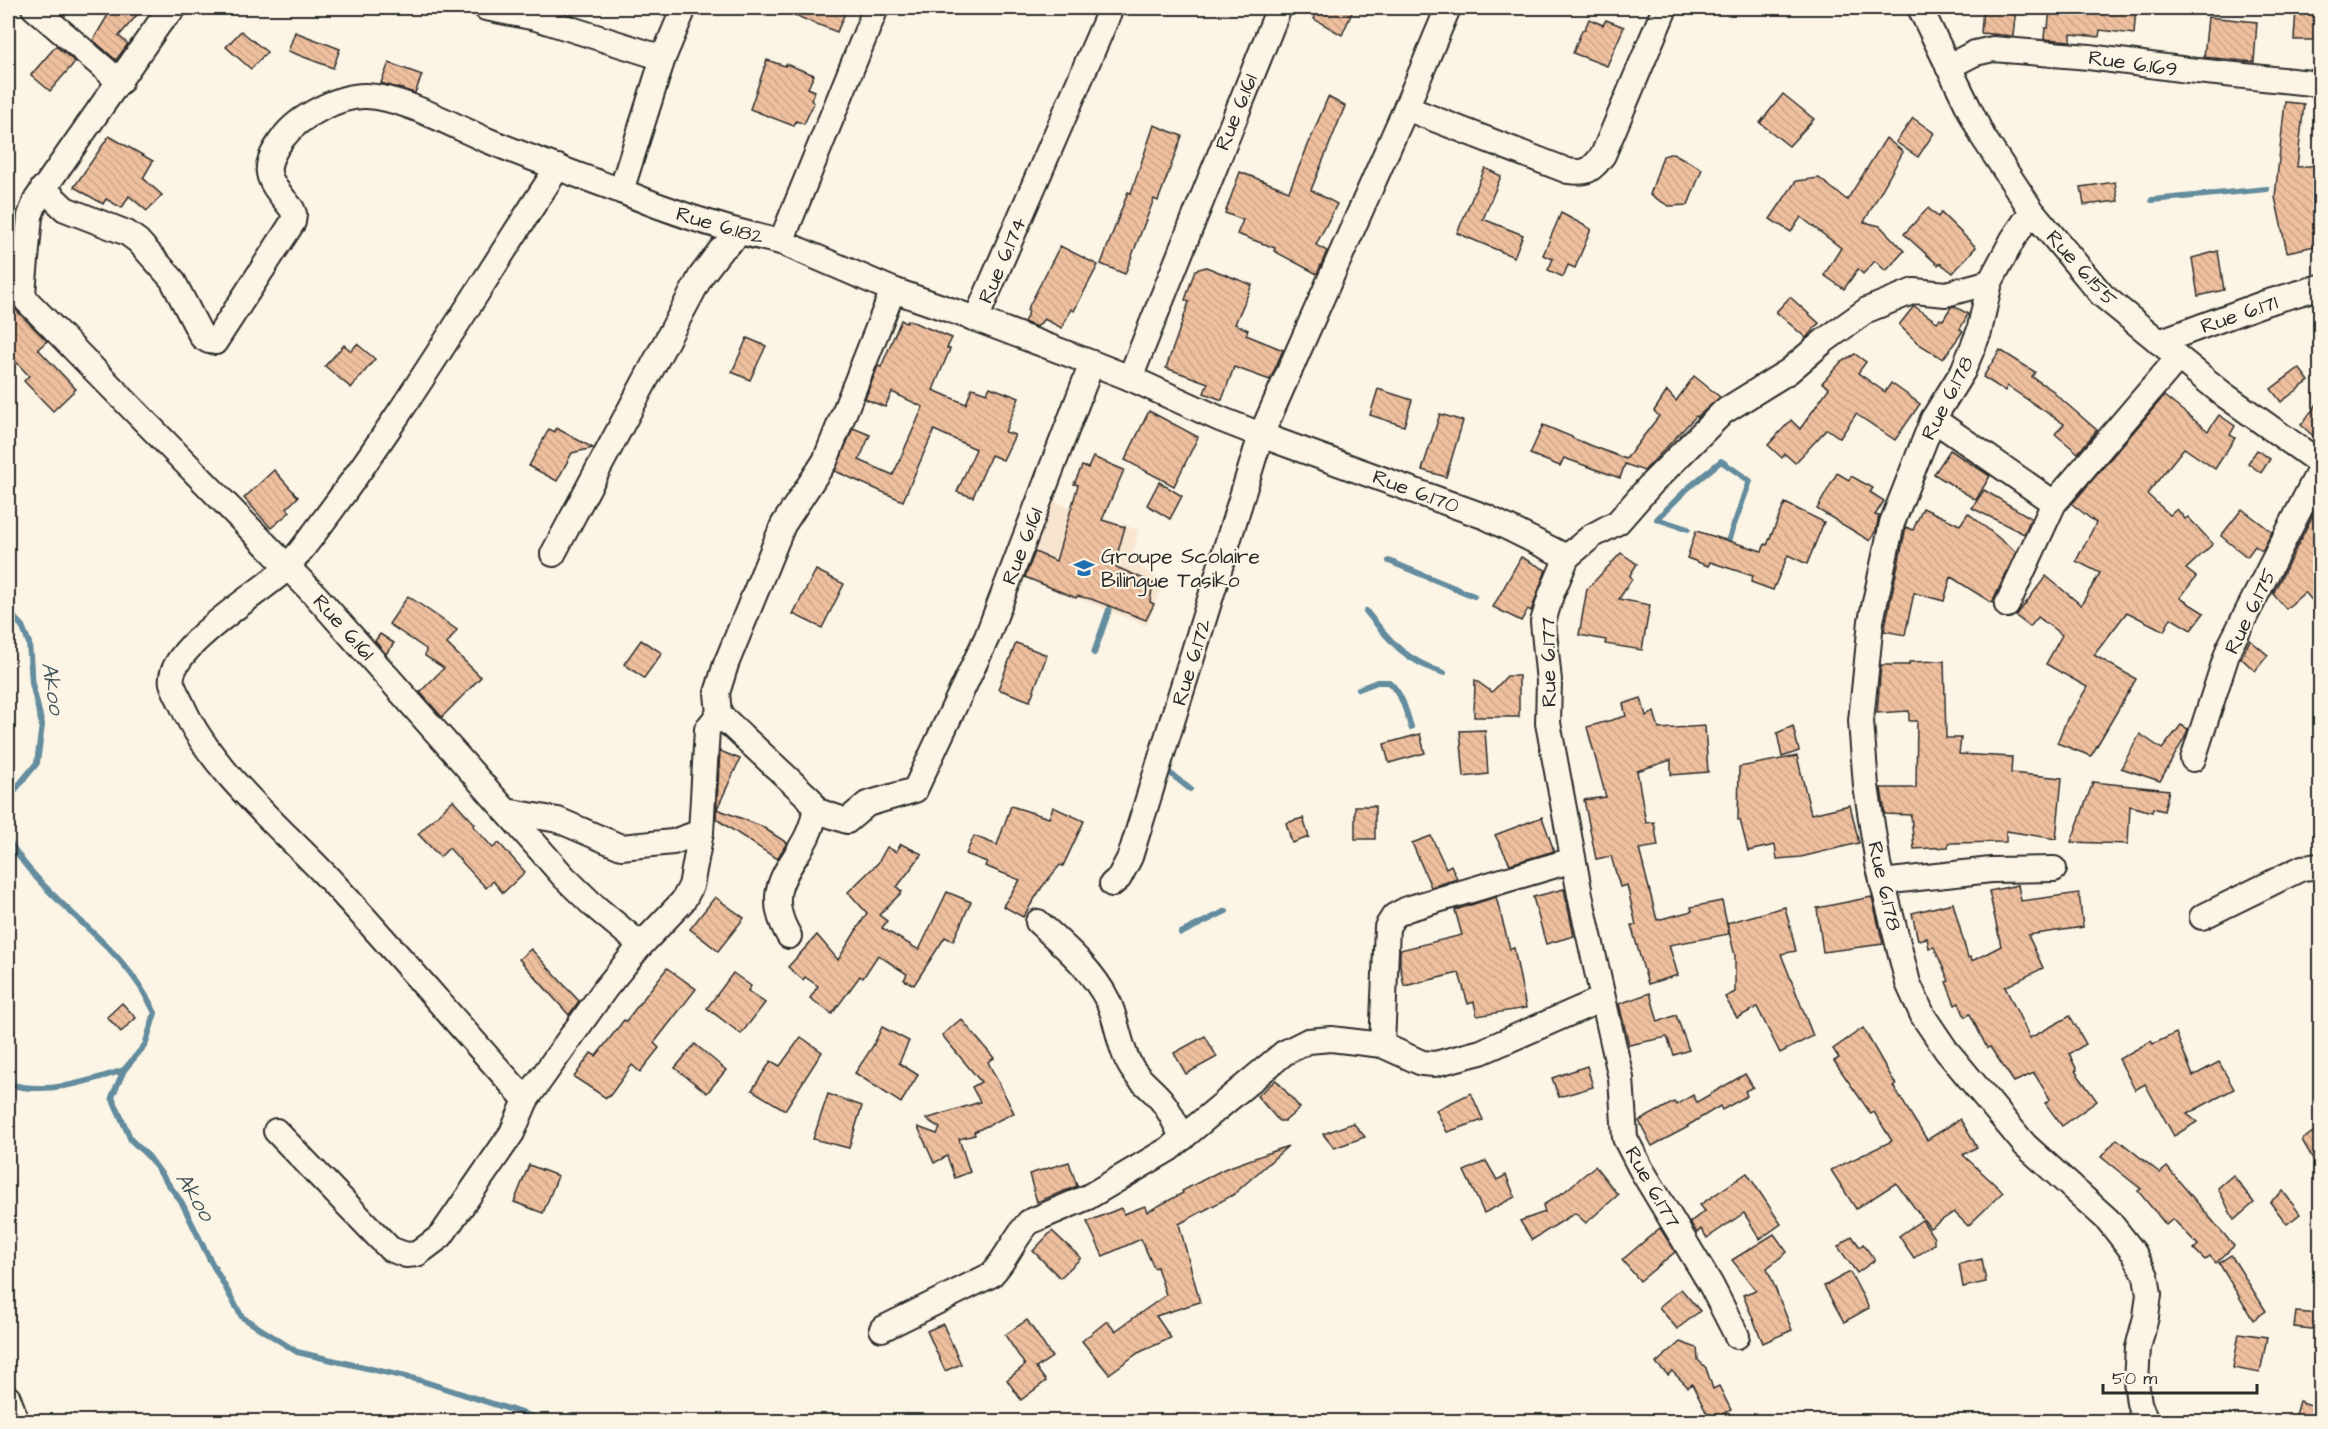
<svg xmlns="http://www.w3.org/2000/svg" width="2328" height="1429" font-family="'Architects Daughter',sans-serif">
<defs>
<pattern id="building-back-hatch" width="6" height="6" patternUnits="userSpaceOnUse" patternTransform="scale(1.5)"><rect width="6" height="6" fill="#efc09f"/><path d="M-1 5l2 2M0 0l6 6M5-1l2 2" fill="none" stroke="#cda589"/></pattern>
</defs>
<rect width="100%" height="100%" fill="#fcf5e5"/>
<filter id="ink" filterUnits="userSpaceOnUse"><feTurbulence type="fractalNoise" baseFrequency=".0167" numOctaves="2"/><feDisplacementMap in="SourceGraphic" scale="12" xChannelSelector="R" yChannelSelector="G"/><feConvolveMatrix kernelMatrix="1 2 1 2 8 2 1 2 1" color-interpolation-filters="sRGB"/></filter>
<g filter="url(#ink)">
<!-- built -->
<path fill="#f8e5d0" d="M1053,501L1138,530L1132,561L1163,583L1147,626L1023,576Z"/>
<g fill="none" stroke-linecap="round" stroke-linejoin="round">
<!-- stream -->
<g stroke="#648c9e" stroke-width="6">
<path d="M2152,200L2267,189"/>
<path d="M1688,529L1657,519L1687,489L1721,461L1750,481L1728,541"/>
<path d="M1389,561L1474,596"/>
<path d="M8,611L22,626L29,643L32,683L42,725L37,763L14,791L8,804"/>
<path d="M1366,611C1391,642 1404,660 1444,673"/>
<path d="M1094,653L1109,610"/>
<path d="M1359,689L1377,682H1389C1402,693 1406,711 1411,727"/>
<path d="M1166,770L1190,789"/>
<path d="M8,839C14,849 21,860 29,869C71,920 126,950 155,1013L145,1045L124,1070L112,1097L131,1140L149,1157L182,1203L209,1258L242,1317L297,1352L419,1380L549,1422"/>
<path d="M1181,933L1226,911"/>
<path d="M8,1084C47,1095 86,1082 124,1070"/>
</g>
</g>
<!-- building -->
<g fill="url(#building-back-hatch)" stroke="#2b2b2b" stroke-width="1.5">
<path d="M112,8H143L119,36L128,44L116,60L93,40Z"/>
<path d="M776,8H847L837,32Z"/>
<path d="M1319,8H1354L1342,35L1314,19Z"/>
<path d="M1983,8H2016L2013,36L1981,33Z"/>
<path d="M2050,8H2136L2134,34L2100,30L2099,37L2071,34V41L2044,39L2045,28H2048Z"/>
<path d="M2296,8H2320V40H2294Z"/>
<path d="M2208,17L2257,22L2254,62L2204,57Z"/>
<path d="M1589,19L1603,25L1606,20L1624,27L1607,66L1573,53L1582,30L1585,29Z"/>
<path d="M241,31L267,52L251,69L226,47Z"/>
<path d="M295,32L340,49L333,68L288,51Z"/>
<path d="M56,46L75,62L50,91L31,75Z"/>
<path d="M767,60L785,66L786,64L814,75L808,88L815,91L811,100L814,103L804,124L796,121L794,126L750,109Z"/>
<path d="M389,63L422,75L415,93L381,83Z"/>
<path d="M1783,94L1814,119L1789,146L1760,123Z"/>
<path d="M1328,97L1345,106L1311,190L1337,204L1316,245L1327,251L1317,274L1274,251L1275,248L1237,234L1243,220L1225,213L1240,172L1289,191Z"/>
<path d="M2285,102L2304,104L2297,167L2320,165V245L2287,252L2275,197Z"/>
<path d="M1913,118L1934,133L1918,157L1896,142Z"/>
<path d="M1154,125L1182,136L1158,201L1154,199L1125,274L1101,264L1128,192L1131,193Z"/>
<path d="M109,136L153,161L143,178L162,195L147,211L129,196L122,208L106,199L103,204L74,187Z"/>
<path d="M1886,138L1903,152L1864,222L1880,226L1904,251L1886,271L1875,261L1863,274L1858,269L1844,289L1824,275L1841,248L1801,217L1791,232L1770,219L1796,181L1819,178L1847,200Z"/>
<path d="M1673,153L1702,169L1688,205L1669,206L1650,195L1663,156Z"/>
<path d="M1485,168L1501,176L1483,219L1523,235L1514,257L1457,233Z"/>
<path d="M2115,182L2118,201L2084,205L2081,187Z"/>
<path d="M1928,208L1938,217L1941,213L1976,247L1953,273L1940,263L1938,265L1904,234Z"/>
<path d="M1561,213L1591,229L1575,268L1568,265L1563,277L1548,270L1553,259L1543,255Z"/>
<path d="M1060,246L1098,265L1074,311L1071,309L1062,328L1044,319L1037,327L1024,322L1029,312L1027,310Z"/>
<path d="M2218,251L2224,290L2198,296L2192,258Z"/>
<path d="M1206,267L1252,285L1235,324L1248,330L1246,335L1283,350L1270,380L1234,367L1222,400L1204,393L1208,383L1166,368L1189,302L1185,300L1195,270Z"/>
<path d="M1790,297L1819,323L1806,338L1776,312Z"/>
<path d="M1914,306L1937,322L1940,319L1943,320L1951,307L1954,306L1968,314L1960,329L1963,331L1943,359L1919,344L1899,325Z"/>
<path d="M15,309L47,341L38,349L76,389L53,411L24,381L29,376L8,353V317Z"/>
<path d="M901,320L906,323L908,320L952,338L947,348L950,349L933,390L966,404L972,388L987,393L990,387L1019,398L1005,432L1015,435L1003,460L991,455L973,497L957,492L976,449L934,430L903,501L835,471L853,428L870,435L859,460L893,475L923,407L892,392L885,407L865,399L878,366L881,367Z"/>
<path d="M747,338L766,346L750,380L732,372Z"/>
<path d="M357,344L375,359L351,388L325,366L344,345L351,351Z"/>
<path d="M2000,350L2035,372L2032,377L2055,392L2054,393L2097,430L2078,453L2055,434L2064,424L2007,386L2005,391L1983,377Z"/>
<path d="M1855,354L1866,362L1858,373L1885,392L1891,383L1920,404L1895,440L1856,414L1840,438L1827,429L1795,463L1785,454L1782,458L1768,445L1791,420L1800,429L1829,388L1822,383L1841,362Z"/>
<path d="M2299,368L2309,381L2281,402L2271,389Z"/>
<path d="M1694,376L1720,397L1697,417L1696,416L1644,471L1625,464L1620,478L1564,458L1560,466L1530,454L1543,425L1572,437V438L1626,459L1659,416L1654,411L1667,391L1676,401Z"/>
<path d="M1378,389L1412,400L1404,426L1370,415Z"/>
<path d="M2164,396L2208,431L2219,415L2235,426L2230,435L2235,438L2215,469L2184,448L2147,494L2170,515L2177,509L2185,519L2188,517L2213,544L2186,569L2196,577L2180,598L2204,613L2191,630L2171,618L2164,631L2127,612L2094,655L2136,679L2091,756L2057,743L2068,717H2070L2087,687L2046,664L2062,635L2038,617L2030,627L2016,616L2046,576L2081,605L2100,573L2076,561L2096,523L2072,504Z"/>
<path d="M2320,400V442L2301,425Z"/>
<path d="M1149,411L1198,437L1174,486L1125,460Z"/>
<path d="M1440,414L1463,421L1446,477L1422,470Z"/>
<path d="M556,428L593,448L572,453L557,481L529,466L549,429L555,432Z"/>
<path d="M1950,450L1990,476L1976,500L1934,474Z"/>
<path d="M2257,450L2270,459L2261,473L2248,463Z"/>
<path d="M1093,457L1124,470L1102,520L1125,527L1114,566L1153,583L1150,602L1154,604L1146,620L1091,599L1077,596L1076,598L1025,577L1035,552L1056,561L1078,485L1074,484L1082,466L1088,468Z"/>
<path d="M274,470L298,497L287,508L290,512L271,528L244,498Z"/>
<path d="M1837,473L1849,480L1851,476L1873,488L1870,492L1884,501L1875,515L1879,516L1876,530L1870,541L1817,509Z"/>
<path d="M1159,482L1182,496L1170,519L1147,505Z"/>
<path d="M1984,490L2031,518L2024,534L1972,508Z"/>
<path d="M1785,503L1824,522L1807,564L1788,555L1773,590L1751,582L1753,576L1710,562L1708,566L1687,558L1696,531L1762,551L1765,544L1767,545Z"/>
<path d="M1923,508L1960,525L1968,513L2016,552L1992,603L1951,577L1944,601L1914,593L1905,635L1884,631L1906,527L1913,530Z"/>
<path d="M2242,509L2272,532L2262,551L2255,546L2247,557L2221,536Z"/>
<path d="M2314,513L2320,517V610L2305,592L2286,609L2273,594Z"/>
<path d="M1621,553L1637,564L1630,575L1632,579L1619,599L1650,605L1642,650L1605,644L1606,640L1579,635L1587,589Z"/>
<path d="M1521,557L1546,570L1531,611L1528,609L1521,621L1493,607Z"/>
<path d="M816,570L844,584L822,628L793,614Z"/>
<path d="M408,596L457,630L447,644L481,677L442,717L420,692L444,668L425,656L426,649L389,624Z"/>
<path d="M380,634L394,643L386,654L375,641Z"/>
<path d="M641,640L662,653L644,678L624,664Z"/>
<path d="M2250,640L2268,655L2255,671L2241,658Z"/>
<path d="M1016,643L1047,655L1030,701L998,689Z"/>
<path d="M1944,661L1946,738H1961L1959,754L2012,757L2011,773L2062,778L2056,839L2006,831V842L1948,843V847L1914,849L1911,815L1885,814L1881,788H1916L1917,721H1909V711L1877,713L1881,665H1909V662Z"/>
<path d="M1507,676H1519V717H1474L1475,680L1492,692Z"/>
<path d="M1641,698L1646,716L1654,712L1659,729L1705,726L1708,772L1671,775V760L1637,771L1646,823L1654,822L1658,846L1639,849L1657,920L1692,911L1691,907L1722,901L1729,934L1669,945L1678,975L1648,984L1631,925H1636L1627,885L1620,887L1611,856L1596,859L1584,800L1606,797L1587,727L1626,716L1623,704Z"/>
<path d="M2181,725L2188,729L2185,737L2160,781L2121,768L2140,734L2162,749Z"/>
<path d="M1793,726L1799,751L1782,757L1777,733Z"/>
<path d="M1485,730L1488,774L1464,777L1460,731Z"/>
<path d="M1420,734L1425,753L1389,763L1384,744Z"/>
<path d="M720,751L740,759L717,809L761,826L787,843L777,859L716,819Z"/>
<path d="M1797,756L1811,814L1850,805L1859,843L1801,857L1777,859L1775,845L1748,851L1740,820H1738L1739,767Z"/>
<path d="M2093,782L2169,790L2164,811L2153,808L2152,812L2130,806L2128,844L2071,842Z"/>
<path d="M453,800L475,824L473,826L493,848L499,843L525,872L503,893L493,881L486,888L449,848L440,857L418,834Z"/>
<path d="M1011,806L1049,818L1053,807L1084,821L1063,866L1060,865L1042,887L1023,917L1003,906L1020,880L985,866L987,862L966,854L974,836L997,845Z"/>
<rect x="1355" y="806" width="20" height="33"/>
<path d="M1542,817L1554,851L1510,864L1495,835Z"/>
<path d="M1303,818L1309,837L1292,843L1286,823Z"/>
<path d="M1431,836L1446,868L1451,865L1457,879L1431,887L1412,843Z"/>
<path d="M901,844L922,854L897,887L902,892L879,915L887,921L882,928L919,950L947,892L971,902L953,941L945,937L914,985L904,980L907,974L878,955L863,978L860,976L832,1014L810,998L818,986L805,977L803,980L788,967L817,935L838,960L867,913L848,892L878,863L887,847L896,852Z"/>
<path d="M2018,885L2021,901L2079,893L2083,927L2028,935L2043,968L2005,987L2030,1038L2070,1016L2086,1044L2069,1054L2077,1070L2075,1071L2097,1101L2062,1126L2045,1103L2050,1099L2034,1073L2014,1082L1990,1047L1987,1048L1970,1014L1965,1017L1959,1003L1955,1005L1946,982L1949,981L1934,947L1929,948L1927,938L1918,940L1912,913L1953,903L1968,958L1970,957L1972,961L2001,946L1989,891Z"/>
<path d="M1564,889L1574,936L1546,944L1533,897Z"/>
<path d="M715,897L744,918L718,951L690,929Z"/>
<path d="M1496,897L1510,949L1514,948L1526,1008L1477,1016L1474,1002L1468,1004L1459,973L1404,986L1400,965V950L1462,935L1455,910Z"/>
<path d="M1872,897L1883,944L1823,952L1817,908Z"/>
<path d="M1785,907L1796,951L1781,954L1813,1036L1780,1053L1757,1007L1737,1018L1725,997L1735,992V956L1727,923Z"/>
<path d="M531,949L579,1001L569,1015L519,959Z"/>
<path d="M667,968L696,989L654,1043L659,1048L640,1072L632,1065L609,1097L607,1096L606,1098L574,1077L591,1053L596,1056L624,1020L626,1021Z"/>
<path d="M733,973L751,986L748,991L765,1003L741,1034L707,1008Z"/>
<path d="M1650,993L1658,1022L1676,1015L1689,1050L1674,1055L1667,1037L1629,1045L1619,1004Z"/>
<path d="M122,1003L136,1018L121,1032L107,1017Z"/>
<path d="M961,1019L994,1058L988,1062L1014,1113L974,1132L975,1135L959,1139L970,1172L955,1178L947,1156L934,1163L918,1127L937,1134L940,1128L926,1119L980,1102L972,1087L981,1082L942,1035Z"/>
<path d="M882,1027L909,1041L899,1063L918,1075L901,1103L855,1073L873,1046Z"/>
<path d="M1863,1028L1896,1085L1893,1086L1927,1140L1960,1119L1977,1147L1963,1155L2003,1192L1968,1226L1954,1212L1930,1228L1896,1183L1856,1209L1831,1170L1892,1141L1874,1112L1871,1114L1834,1061L1839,1058L1833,1049Z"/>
<path d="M2176,1033L2193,1076L2219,1062L2234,1089L2187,1114L2197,1122L2174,1136L2145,1084L2135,1090L2119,1059L2151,1041L2153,1044Z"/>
<path d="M1205,1036L1217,1057L1186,1074L1174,1053Z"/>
<path d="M801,1037L822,1052L785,1110L752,1090L771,1061L780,1066Z"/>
<path d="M695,1044L726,1070L707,1093L675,1068Z"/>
<path d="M1587,1066L1593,1087L1559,1097L1552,1078Z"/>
<path d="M1745,1074L1753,1087L1745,1091L1747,1096L1722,1110L1720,1106L1687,1126L1688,1127L1652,1146L1639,1121L1674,1102L1676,1105L1693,1095L1697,1102Z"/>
<path d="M1276,1080L1300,1108L1285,1121H1279L1257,1096Z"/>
<path d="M1471,1093L1483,1120L1447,1132L1436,1110Z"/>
<path d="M828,1094L862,1106L849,1148L813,1139Z"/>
<path d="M1353,1123L1365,1137L1334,1148L1323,1134Z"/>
<path d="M2320,1127V1171L2302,1140Z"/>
<path d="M2117,1139L2160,1173L2167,1167L2234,1246L2216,1263L2210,1256L2205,1260L2194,1249L2198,1245L2173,1219L2166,1225L2138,1191L2141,1189L2101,1157Z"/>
<path d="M1288,1146L1233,1195L1179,1224L1200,1302L1156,1316L1171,1338L1138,1353L1109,1374L1082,1341L1107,1321L1115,1331L1166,1295L1157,1267L1154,1268L1141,1239L1103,1256L1087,1222L1121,1208L1124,1214L1145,1206L1147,1212L1183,1193L1182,1191L1224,1169Z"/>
<path d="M1486,1161L1497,1180L1506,1175L1515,1197L1484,1213L1464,1171Z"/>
<path d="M1069,1162L1077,1186L1037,1202L1029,1174Z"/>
<path d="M529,1165L558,1176L543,1213L514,1202Z"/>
<path d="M1595,1166L1618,1195L1586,1223L1575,1213L1532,1240L1520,1221L1545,1212L1543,1205L1564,1192Z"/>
<path d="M1747,1173L1781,1224L1760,1239L1744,1213L1707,1238L1701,1229L1697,1233L1690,1222L1705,1211L1700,1205Z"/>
<path d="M2233,1175L2254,1203L2234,1220L2218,1188Z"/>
<path d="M2283,1191L2300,1214L2287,1224L2270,1202Z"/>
<path d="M1922,1220L1934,1238V1244L1914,1258L1899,1236Z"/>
<path d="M1660,1228L1675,1252L1640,1281L1622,1260Z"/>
<path d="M1052,1231L1081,1258L1060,1278L1033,1251Z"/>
<path d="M1774,1234L1787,1252L1767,1268L1792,1330L1763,1343L1743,1295L1756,1290L1732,1260Z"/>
<path d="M1852,1236L1860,1247L1863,1244L1875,1260L1857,1273L1838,1247Z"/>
<path d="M2231,1255L2266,1311L2253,1320L2219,1263Z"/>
<path d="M1982,1259L1986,1282L1963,1287L1959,1264Z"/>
<path d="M1850,1272L1869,1308L1844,1322L1824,1286Z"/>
<path d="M1681,1289L1700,1311L1677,1329L1659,1307Z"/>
<path d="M2296,1312L2320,1314V1330L2294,1327Z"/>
<path d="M1027,1320L1052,1357L1036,1368L1046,1381L1021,1400L1007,1380L1025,1365L1005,1335Z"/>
<path d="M943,1324L961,1364L945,1371L927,1331Z"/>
<path d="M2239,1333L2267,1337L2260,1373L2233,1368Z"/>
<path d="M1680,1342L1697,1348L1698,1360L1706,1368L1713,1389L1719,1386L1731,1410L1721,1415L1723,1422H1711L1692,1384L1688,1387L1672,1371L1668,1375L1656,1363Z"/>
<path d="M2299,1401L2320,1408V1422H2293Z"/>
</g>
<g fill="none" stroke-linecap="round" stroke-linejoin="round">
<!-- minor casing -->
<g stroke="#2b2b2b" stroke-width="28">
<g id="minor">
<path d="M34,8L120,82"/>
<path d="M174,8L161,21L36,200L30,216L23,293L26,300L316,596L506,811L558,820L621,847L673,842L701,832L707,729L719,714L810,799L815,810L847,821L867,804L915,790L987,637L1092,363L1130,378L1279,8"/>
<path d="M486,8L536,18L663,58"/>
<path d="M684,8L663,58L621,191C673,213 726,230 781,242L876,8"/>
<path d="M1448,8L1406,108L1261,435L1486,517L1567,557"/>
<path d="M1920,8L1983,137L2032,211L2102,295L2223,394L2320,463"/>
<path d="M1948,67L1975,53L1993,49L2089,57L2188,70L2320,84"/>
<path d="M1406,108L1568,171C1588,174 1591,170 1603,155L1665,8"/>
<path d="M43,188L65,209L127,233L138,241L172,279L202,337L209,341L215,342L293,222L294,214L292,209C269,180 258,172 283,138C298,117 340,95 366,96C403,97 455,127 489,141C533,159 578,175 621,191"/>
<path d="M781,242L893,290L976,319L1111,8"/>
<path d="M1990,282L1979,332L1963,371L1933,419L1892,523L1871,621L1861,721L1866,786L1878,864L1908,983L1923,1016L1946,1050L2025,1145L2108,1220L2134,1253L2146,1276L2149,1294L2146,1317L2138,1348L2136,1381L2139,1403L2146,1422"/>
<path d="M976,319L1092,363"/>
<path d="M2159,342L2265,303L2320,287"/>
<path d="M1933,419L2054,503"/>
<path d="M553,554L701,276L720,251L740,233"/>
<path d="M2007,605L2054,503L2178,358"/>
<path d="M719,714L717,693L726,664L783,525L825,461L893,290"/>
<path d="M2193,759L2229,648L2320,469"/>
<path d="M506,811L564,877L593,905L641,945"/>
<path d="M1882,882L1991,870L2054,869"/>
<path d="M1112,884L1119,878L1130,857L1261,435L1220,419L1130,378"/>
<path d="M2202,917L2302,868L2320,866"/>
<path d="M1038,922C1064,946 1092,969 1108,1001C1118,1022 1119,1048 1131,1067C1139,1081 1153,1089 1162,1101C1171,1112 1176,1126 1183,1138"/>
<path d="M789,936C755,877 809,861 815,810"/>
<path d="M1382,1045L1387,927L1394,916L1407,909L1573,860"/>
<path d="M526,1100C461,1028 399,955 333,883C285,831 210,770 182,705C179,698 174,690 172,683C165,649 265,590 288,567C292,563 295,557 299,553C394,431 473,296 558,167"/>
<path d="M276,1131L390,1249L406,1255L417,1254L441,1236L512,1133L526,1100L605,989L641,945L683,901L691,886L701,832"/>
<path d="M882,1329L991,1275C1007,1259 1014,1238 1029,1222L1088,1197L1169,1149L1284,1053L1308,1041L1331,1039L1382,1045L1422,1063L1435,1064L1481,1052L1602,999"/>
<path d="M1737,1336L1711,1285L1641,1169L1625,1138L1621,1078L1581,900L1548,723L1549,681L1543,622L1551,595L1567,557L1592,536L1618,522L1653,482L1723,412L1789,371L1824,341L1867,310L1914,291L1946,294L1990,282L2013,239L2032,211"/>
<path d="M8,1398L17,1422"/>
</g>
</g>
<!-- minor -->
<use href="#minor" stroke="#fcf5e5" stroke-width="24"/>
</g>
</g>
<!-- icons -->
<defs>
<g id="school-bare" transform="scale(1.62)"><path d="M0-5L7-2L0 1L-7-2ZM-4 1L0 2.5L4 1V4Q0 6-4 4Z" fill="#1f6fb2" stroke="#fcf5e5" stroke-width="2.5" paint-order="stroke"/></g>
</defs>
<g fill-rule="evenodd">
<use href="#school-bare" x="1084" y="568"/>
</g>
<g text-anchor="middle" stroke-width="4.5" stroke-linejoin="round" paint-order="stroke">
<!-- street labels -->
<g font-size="21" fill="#2b2b2b" stroke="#fcf5e5">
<text transform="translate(2133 63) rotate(8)" y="7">Rue 6.169</text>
<text transform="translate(1236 112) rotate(-68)" y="7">Rue 6.161</text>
<text transform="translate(720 225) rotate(16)" y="7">Rue 6.182</text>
<text transform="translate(1002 260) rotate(-67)" y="7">Rue 6.174</text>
<text transform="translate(2082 268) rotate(48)" y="7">Rue 6.155</text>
<text transform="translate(2239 314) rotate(-19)" y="7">Rue 6.171</text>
<text transform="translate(1947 398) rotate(-63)" y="7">Rue 6.178</text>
<text transform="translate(1416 491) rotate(20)" y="7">Rue 6.170</text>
<text transform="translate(1022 546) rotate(-69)" y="7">Rue 6.161</text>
<text transform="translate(2250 611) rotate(-64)" y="7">Rue 6.175</text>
<text transform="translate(344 627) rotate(48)" y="7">Rue 6.161</text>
<text transform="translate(1191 662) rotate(-73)" y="7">Rue 6.172</text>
<text transform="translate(1548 662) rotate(-91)" y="7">Rue 6.177</text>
<text transform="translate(1885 886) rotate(77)" y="7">Rue 6.178</text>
<text transform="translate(1653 1187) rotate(60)" y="7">Rue 6.177</text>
</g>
<!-- poi labels -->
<g font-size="21" fill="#2b2b2b" stroke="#fcf5e5" text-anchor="start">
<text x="1101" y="563">Groupe Scolaire<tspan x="1101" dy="24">Bilingue Tasiko</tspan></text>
</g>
<!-- water labels -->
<g font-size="22" font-style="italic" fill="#43545b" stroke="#fcf5e5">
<text transform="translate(54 688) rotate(81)" y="8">Akoo</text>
<text transform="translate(196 1196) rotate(58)" y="8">Akoo</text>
</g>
</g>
<!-- margin -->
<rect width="2328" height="1429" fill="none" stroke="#fcf5e5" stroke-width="30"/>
<rect x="15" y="15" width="2298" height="1399" fill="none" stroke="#2b2b2b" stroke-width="2" filter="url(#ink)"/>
<!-- scale -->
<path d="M2103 1384v9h154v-9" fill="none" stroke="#2b2b2b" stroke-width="3"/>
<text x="2112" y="1384" font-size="18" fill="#2b2b2b" stroke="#fcf5e5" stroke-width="4.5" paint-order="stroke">50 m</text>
</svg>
